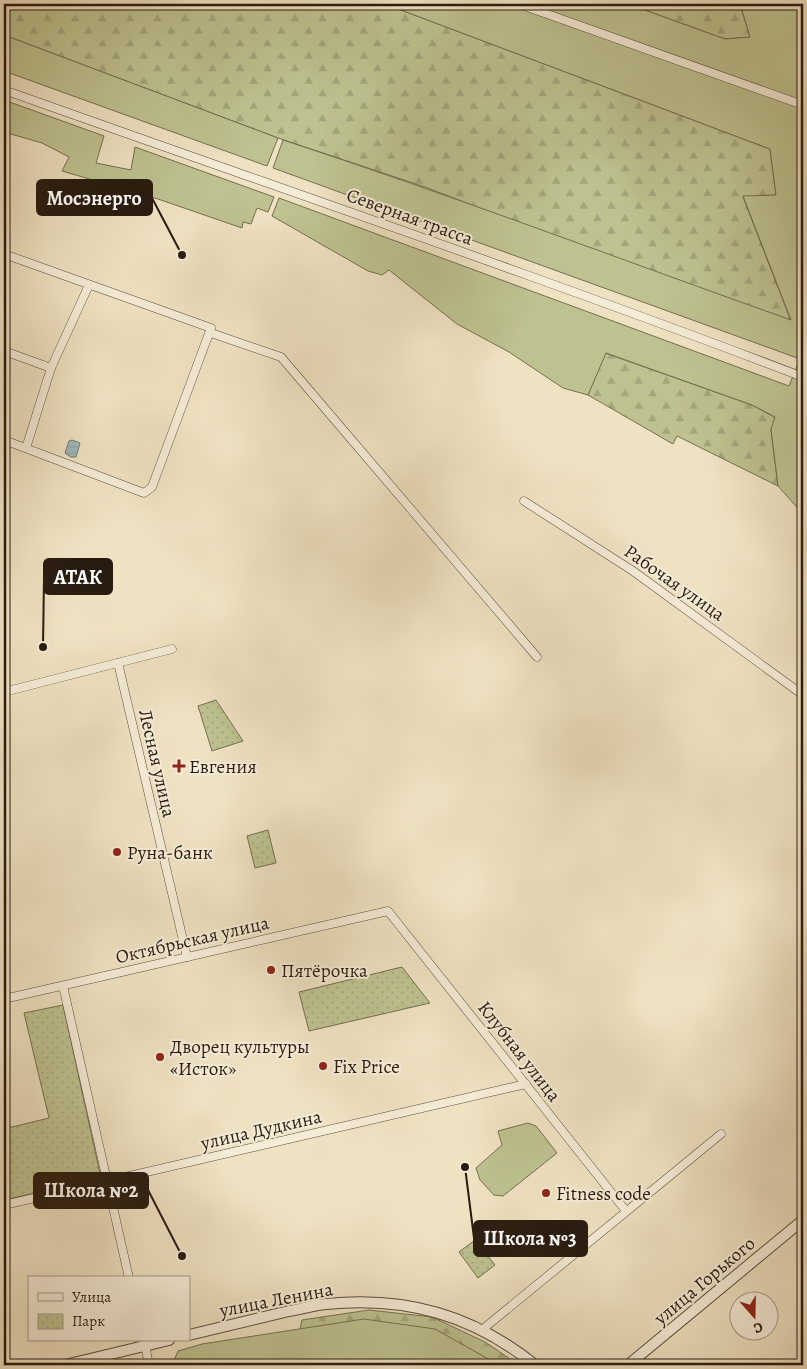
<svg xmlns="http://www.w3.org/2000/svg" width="807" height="1369" font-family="Alegreya,serif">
<defs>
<pattern id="forest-firs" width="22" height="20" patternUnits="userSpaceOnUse" patternTransform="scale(1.25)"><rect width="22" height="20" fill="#bec290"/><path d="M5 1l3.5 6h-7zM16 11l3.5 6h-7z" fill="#a3a67b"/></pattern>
<pattern id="park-dots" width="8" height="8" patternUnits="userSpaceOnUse" patternTransform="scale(1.25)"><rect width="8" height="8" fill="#bec290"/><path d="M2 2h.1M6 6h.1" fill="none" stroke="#a3a67b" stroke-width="1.8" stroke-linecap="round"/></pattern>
<pattern id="water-rules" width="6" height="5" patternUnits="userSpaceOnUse" patternTransform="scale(1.25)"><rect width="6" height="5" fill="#a0bbbe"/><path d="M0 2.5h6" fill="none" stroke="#8aa0a2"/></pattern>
</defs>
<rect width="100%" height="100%" fill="#efe2c2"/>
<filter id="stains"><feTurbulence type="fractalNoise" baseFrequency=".004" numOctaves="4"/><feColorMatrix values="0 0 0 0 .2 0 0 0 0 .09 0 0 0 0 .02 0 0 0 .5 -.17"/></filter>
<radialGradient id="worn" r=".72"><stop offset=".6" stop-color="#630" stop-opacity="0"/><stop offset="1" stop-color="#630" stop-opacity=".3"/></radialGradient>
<!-- forest -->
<g fill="url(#forest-firs)" stroke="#736f50">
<path d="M4,4H385L770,149L776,195L743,197L791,321L532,228L425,187L278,138L4,35Z"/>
<path d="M628,4H740L750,37L725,39Z"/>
<path d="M605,353L752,405L776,418L771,430L778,486L677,436L673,444L588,395Z"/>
<path d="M369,1310L432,1317L485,1342L519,1365H399L296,1347L302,1320Z"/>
</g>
<!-- park -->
<g fill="url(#park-dots)" stroke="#736f50">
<path d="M216,700L243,741L212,751L198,706Z"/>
<path d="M268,830L276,863L255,868L247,836Z"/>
<path d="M402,967L430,1003L309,1031L299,992Z"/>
<path d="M63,1005L101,1178L4,1200V1129L49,1118L24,1013Z"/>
<path d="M475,1240L495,1265L478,1278L459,1252Z"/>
</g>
<!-- garden -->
<g fill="#bec290" stroke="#736f50">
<path d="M385,4H628L725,39L750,37L740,4H803V514L778,486L771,429L775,417L752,405L606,353L588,395L563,388L509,352L457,324L389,270L382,275L368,271L272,216L279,198L789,386L800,359L273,168L283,140C454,196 622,260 791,320L743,196L776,195L770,149Z"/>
<path d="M4,35L278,138L267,166L4,71Z"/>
<path d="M4,100L104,136L96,163L131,170L135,147L274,197L268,212L257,208L251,224L243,222L242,228L158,199L62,171L69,157L42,143L4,132Z"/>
<path d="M528,1123L536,1126L557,1153L503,1196L494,1195L480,1180L476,1168L502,1145L498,1131Z"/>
<path d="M364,1319L435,1329L499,1365H172L178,1351L202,1344Z"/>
</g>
<!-- water -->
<path fill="url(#water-rules)" stroke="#707b78" d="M72,440L80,443L76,457H71L65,453L69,441Z"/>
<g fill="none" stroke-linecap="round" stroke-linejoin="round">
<!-- minor casing -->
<g stroke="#5a4e3c" stroke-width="9">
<g id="minor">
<path d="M519,4L803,105"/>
<path d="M4,90C270,185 539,276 803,377"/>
<path d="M4,254L211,328L152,487L144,493L4,440"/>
<path d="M211,333L281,357L537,657"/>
<path d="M4,351L51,368"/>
<path d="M26,448L51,368L89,285"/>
<path d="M524,501L633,571L803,695"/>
<path d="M118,663L187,957"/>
<path d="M4,692L172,649"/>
<path d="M63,986L129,1278"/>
<path d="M4,999L388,911L626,1211"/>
<path d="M4,1205L526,1084"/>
<path d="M483,1329L721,1134"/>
<path d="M144,1340L149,1365"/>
</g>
</g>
<!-- tertiary casing -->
<g stroke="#5a4e3c" stroke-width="12">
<g id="tertiary">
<path d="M189,1335C222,1327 255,1319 289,1311C301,1309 314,1305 326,1304C406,1296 473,1315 535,1365"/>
<path d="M65,1365L169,1340"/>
<path d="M628,1365L803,1220"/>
</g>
</g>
<!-- minor -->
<use href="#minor" stroke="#f5ecd7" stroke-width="8"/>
<!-- tertiary -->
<use href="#tertiary" stroke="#f5ecd7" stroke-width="10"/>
</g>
<!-- markers -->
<g fill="#8f2418" stroke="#f5ecd7" stroke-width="2">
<path d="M176.5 758.5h5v5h5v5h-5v5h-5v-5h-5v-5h5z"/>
<circle cx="117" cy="852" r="5"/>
<circle cx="271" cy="970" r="5"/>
<circle cx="160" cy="1057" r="5"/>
<circle cx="323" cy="1066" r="5"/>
<circle cx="546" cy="1193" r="5"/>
</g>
<g text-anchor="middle" stroke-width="4" stroke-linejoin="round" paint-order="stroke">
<!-- street labels -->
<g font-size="19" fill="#281c10" stroke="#f5ecd7">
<text transform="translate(410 216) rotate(20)" y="7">Северная трасса</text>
<text transform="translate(675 582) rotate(35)" y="7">Рабочая улица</text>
<text transform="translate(158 763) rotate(77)" y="7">Лесная улица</text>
<text transform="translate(192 939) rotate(-13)" y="7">Октябрьская улица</text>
<text transform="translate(520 1051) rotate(52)" y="7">Клубная улица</text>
<text transform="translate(261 1129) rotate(-13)" y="7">улица Дудкина</text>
<text transform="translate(704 1280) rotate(-40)" y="7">улица Горького</text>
<text transform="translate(276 1299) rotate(-11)" y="7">улица Ленина</text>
</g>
<!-- poi labels -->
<g font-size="19" fill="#281c10" stroke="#f5ecd7" text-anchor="start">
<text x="189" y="773">Евгения</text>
<text x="127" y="859">Руна-банк</text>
<text x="281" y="977">Пятёрочка</text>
<text x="170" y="1053">Дворец культуры<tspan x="170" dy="22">«Исток»</tspan></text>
<text x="333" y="1073">Fix Price</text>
<text x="556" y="1200">Fitness code</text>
</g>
</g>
<!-- callouts -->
<path fill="none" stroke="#281c10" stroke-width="2" d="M182 255L152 198M43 647L44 577M182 1256L148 1190M465 1167L474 1238"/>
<g fill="#281c10" stroke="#f5ecd7" stroke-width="2">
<circle cx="182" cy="255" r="5"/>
<circle cx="43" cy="647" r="5"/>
<circle cx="182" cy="1256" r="5"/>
<circle cx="465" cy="1167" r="5"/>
</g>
<g fill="#281c10" stroke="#281c10" stroke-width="2">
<rect x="37" y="180" width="115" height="35" rx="5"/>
<rect x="44" y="559" width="68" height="35" rx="5"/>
<rect x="34" y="1173" width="114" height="35" rx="5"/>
<rect x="474" y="1221" width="113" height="35" rx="5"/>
</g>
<g font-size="20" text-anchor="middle" font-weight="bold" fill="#fff">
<text x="94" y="205">Мосэнерго</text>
<text x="78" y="584">АТАК</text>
<text x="91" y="1197">Школа №2</text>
<text x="530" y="1245">Школа №3</text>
</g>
<!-- margin -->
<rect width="807" height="1369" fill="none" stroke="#efe2c2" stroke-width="20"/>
<rect x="5" y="5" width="797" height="1359" fill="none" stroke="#281c10" stroke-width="2.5"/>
<rect x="10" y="10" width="787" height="1349" fill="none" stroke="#281c10"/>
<!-- legend -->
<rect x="28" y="1276" width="162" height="65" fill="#f5ecd7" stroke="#a39987"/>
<rect x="38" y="1293" width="25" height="8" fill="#f5ecd7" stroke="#a39987"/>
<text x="72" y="1302" font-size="15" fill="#281c10">Улица</text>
<rect x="38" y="1314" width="25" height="15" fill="url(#park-dots)" stroke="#a39987"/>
<text x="72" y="1326" font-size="15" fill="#281c10">Парк</text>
<!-- north arrow -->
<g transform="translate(754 1316) rotate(160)"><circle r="24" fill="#f5ecd7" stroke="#a39987"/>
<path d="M0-4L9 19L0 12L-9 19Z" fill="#8f2418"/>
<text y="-8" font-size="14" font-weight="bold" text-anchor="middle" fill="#281c10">С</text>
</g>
<rect width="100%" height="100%" filter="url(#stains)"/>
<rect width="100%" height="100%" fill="url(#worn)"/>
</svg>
